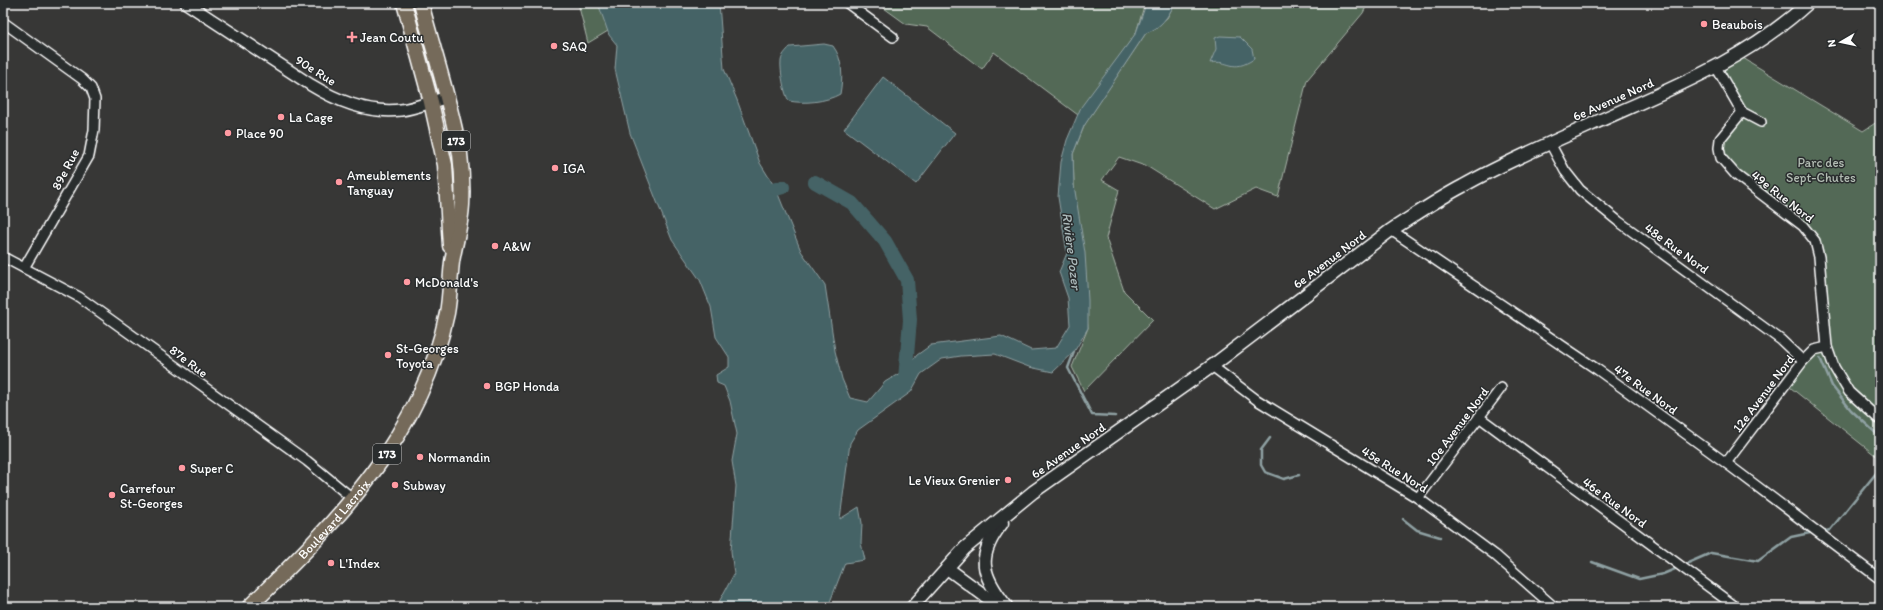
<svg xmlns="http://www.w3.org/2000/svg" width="1883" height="610" font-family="Itim,sans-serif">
<rect width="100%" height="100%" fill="#373736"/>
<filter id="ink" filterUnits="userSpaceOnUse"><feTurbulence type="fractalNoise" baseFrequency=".025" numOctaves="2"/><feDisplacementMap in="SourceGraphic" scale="8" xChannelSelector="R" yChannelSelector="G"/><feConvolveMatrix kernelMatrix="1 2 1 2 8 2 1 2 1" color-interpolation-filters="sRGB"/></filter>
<g filter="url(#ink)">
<!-- green -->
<g fill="#536956" stroke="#a9b4aa">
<path d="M578,3H600L608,31L588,43Z"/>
<path d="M877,3H1145L1136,33L1078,115L994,52L982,69L927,27L906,24Z"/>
<path d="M1175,3H1368L1363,13L1307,80L1278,197L1256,189L1215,209L1148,167L1119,157L1102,180L1119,190L1106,238L1124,291L1153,320L1084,391L1072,367L1088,328L1074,185L1073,154L1085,124L1146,33L1167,18Z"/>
<path d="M1738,55L1863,131L1880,120V459L1786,384L1803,361L1827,346L1815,241L1736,176L1719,148L1742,112L1716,67Z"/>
</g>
<!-- water -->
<g fill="#456366" stroke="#8fa1a3">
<path d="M598,3H719L724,69L737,100L760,163L776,189L801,251L825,285L835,351L842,379L850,398L868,402L885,382L905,370L917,355L931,345L1001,336L1031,350L1056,348L1070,325L1068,298L1059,272L1067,253L1058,197L1061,162L1067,140L1081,107L1136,33L1144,10L1145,3H1175C1168,17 1161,28 1146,33L1084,126L1073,154L1074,185L1085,253L1088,300V328L1074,352L1053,372L1029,367L995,354L961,356L942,359L921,374L911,392L858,430L850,443L840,519L859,507L862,523L861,543L865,560L845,563L828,607H718L719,602L734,574L731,551L736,486L732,461L737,434L730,401L724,386L717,383L716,375L729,367V357L716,337L711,307L700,280L672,240L630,133L615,69L617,45L609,35Z"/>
<path d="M1220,36L1240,37L1252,49L1254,59C1231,74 1230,59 1210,63L1216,49L1215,38Z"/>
<path d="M824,44L833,46C843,59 843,78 840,94C826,102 804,104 789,101C784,94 780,70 781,61C782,55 786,51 790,47Z"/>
<path d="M883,77L955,133L916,184L844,129Z"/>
</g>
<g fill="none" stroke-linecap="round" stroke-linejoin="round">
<!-- stream -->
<g stroke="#8fa1a3" stroke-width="2.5">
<path d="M1074,352L1068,368L1092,415L1115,416"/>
<path d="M1820,358L1832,386L1851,410L1880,437"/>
<path d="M1270,438L1261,450V465L1265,472L1284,479L1299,475"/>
<path d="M1403,519L1417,530L1440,537"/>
<path d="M1826,531L1830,530L1877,472"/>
<path d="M1592,562L1639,579L1663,574L1675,569"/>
<path d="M1688,563L1711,553L1758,561L1791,537L1810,533"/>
</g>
<!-- river -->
<g stroke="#456366" stroke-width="14">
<path d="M815,182L852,203L885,241L907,280L910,320L905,379"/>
<path d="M776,189L783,187"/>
</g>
<!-- minor casing -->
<g stroke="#fff" stroke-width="12">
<g id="minor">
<path d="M847,3L893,37"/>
<path d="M3,22L82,79L91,88L95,99L94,130L89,156L24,268"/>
<path d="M1716,67L1742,112L1761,122"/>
<path d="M1742,112L1720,139L1719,148L1721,158L1736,175L1803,226L1815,241L1819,257L1827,347L1834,367L1849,392L1880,420"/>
<path d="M1550,143L1565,171L1580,190L1618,221L1781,340L1803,361"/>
<path d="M1391,230L1598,370L1726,463L1880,579"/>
<path d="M3,257L79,297L307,461L352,498"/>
<path d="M1212,366L1257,400L1418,498L1495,555L1554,607"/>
<path d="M1479,417L1736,607"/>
<path d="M1726,463L1803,361L1814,350L1827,347"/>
<path d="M1418,498L1501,388"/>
</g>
</g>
<!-- tertiary casing -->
<g stroke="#fff" stroke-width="14">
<g id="tertiary">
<path d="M186,3L311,85C339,102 369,114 401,110C416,108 432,101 446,98"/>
<path d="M912,607L947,568"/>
</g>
</g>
<!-- secondary casing -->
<g stroke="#fff" stroke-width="15">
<g id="secondary">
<path d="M1002,523C976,556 981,575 1006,606"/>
<path d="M1000,607L947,568L965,548L1033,492L1212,366L1391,230C1415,215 1438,199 1463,186C1503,163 1546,145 1588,126C1665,91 1745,61 1808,3"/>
</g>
</g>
<!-- primary casing -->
<g stroke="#fff" stroke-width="17">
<g id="primary">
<path d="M404,3L431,102L445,165L450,246"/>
<path id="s1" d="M249,607C336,523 422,436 447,313C450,297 450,279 452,262C455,243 461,225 462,205C463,189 462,170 460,154C451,103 434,53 421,3"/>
</g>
</g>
<!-- minor -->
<use href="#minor" stroke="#2a2d2e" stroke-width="9"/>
<!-- tertiary -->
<use href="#tertiary" stroke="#2a2d2e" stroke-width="11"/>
<!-- secondary -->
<use href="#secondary" stroke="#2a2d2e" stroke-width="12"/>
<!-- primary -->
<use href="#primary" stroke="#746a5a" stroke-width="14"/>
</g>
</g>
<!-- markers -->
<g fill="#ff9aa2" stroke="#2a2d2e" stroke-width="1.5">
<circle cx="1704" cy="24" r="4"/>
<path d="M350 31h4v4h4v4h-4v4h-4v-4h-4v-4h4z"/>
<circle cx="554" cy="46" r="4"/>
<circle cx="281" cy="117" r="4"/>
<circle cx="228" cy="133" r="4"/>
<circle cx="555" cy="168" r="4"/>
<circle cx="339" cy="182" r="4"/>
<circle cx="495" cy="246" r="4"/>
<circle cx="407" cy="282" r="4"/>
<circle cx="388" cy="355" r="4"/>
<circle cx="487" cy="386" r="4"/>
<circle cx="420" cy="457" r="4"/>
<circle cx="182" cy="468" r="4"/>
<circle cx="1008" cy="480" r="4"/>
<circle cx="395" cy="485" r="4"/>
<circle cx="112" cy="495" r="4"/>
<circle cx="331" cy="563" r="4"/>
</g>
<g text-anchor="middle" stroke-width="3" stroke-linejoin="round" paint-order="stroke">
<!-- shield labels -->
<g fill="#2a2d2e" stroke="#bfc0c0" stroke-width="1">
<rect x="442" y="131" width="28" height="20" rx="3"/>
<rect x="373" y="444" width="28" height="20" rx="3"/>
</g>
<g font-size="12" font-weight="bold" fill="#fff">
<text x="456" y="145">173</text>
<text x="387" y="458">173</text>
</g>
<!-- poi labels -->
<g font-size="13" fill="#fff" stroke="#2a2d2e" text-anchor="start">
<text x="1712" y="29">Beaubois</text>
<text x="360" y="42">Jean Coutu</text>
<text x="562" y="51">SAQ</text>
<text x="289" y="122">La Cage</text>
<text x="236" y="138">Place 90</text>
<text x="563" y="173">IGA</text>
<text x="347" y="180">Ameublements<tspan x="347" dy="15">Tanguay</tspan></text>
<text x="503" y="251">A&amp;W</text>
<text x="415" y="287">McDonald's</text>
<text x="396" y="353">St-Georges<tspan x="396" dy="15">Toyota</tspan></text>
<text x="495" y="391">BGP Honda</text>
<text x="428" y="462">Normandin</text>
<text x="190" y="473">Super C</text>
<text x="1000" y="485" text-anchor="end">Le Vieux Grenier</text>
<text x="403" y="490">Subway</text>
<text x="120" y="493">Carrefour<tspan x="120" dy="15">St-Georges</tspan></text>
<text x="339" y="568">L'Index</text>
</g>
<!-- street labels -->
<g font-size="13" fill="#fff" stroke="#2a2d2e">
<text transform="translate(316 70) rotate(32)" y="5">90e Rue</text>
<text transform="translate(1613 99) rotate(-24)" y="5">6e Avenue Nord</text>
<text transform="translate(65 169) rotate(-62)" y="5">89e Rue</text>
<text transform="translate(1783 196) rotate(38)" y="5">49e Rue Nord</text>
<text transform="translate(1677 248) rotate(36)" y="5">48e Rue Nord</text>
<text transform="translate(1329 259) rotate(-37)" y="5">6e Avenue Nord</text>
<text transform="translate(189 361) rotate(37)" y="5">87e Rue</text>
<text transform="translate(1646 389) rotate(36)" y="5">47e Rue Nord</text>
<text transform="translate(1763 393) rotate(-53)" y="5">12e Avenue Nord</text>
<text transform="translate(1457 426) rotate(-53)" y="5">10e Avenue Nord</text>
<text transform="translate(1068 450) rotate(-35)" y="5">6e Avenue Nord</text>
<text transform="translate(1395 469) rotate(32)" y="5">45e Rue Nord</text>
<text transform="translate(1615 502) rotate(36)" y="5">46e Rue Nord</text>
<text dy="5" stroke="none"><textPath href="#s1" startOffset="122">Boulevard Lacroix</textPath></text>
</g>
<!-- park labels -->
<g font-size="13" fill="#b2bcb3" stroke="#2a2d2e">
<text x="1821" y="167">Parc des<tspan x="1821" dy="15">Sept-Chutes</tspan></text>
</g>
<!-- water labels -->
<g font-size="14" font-style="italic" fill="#abb9ba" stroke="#2a2d2e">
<text transform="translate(1072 251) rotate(83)" y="5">Rivière Pozer</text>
</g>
</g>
<!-- margin -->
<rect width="1883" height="610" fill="none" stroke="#2a2d2e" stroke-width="16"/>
<rect x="8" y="8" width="1867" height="594" fill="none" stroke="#fff" stroke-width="1.5" filter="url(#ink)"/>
<!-- north arrow -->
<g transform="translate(1841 42) rotate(261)" stroke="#2a2d2e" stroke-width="3" paint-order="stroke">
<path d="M0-3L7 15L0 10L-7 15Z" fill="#ffffff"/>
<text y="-6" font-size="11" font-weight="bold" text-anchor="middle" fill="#ffffff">N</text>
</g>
</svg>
